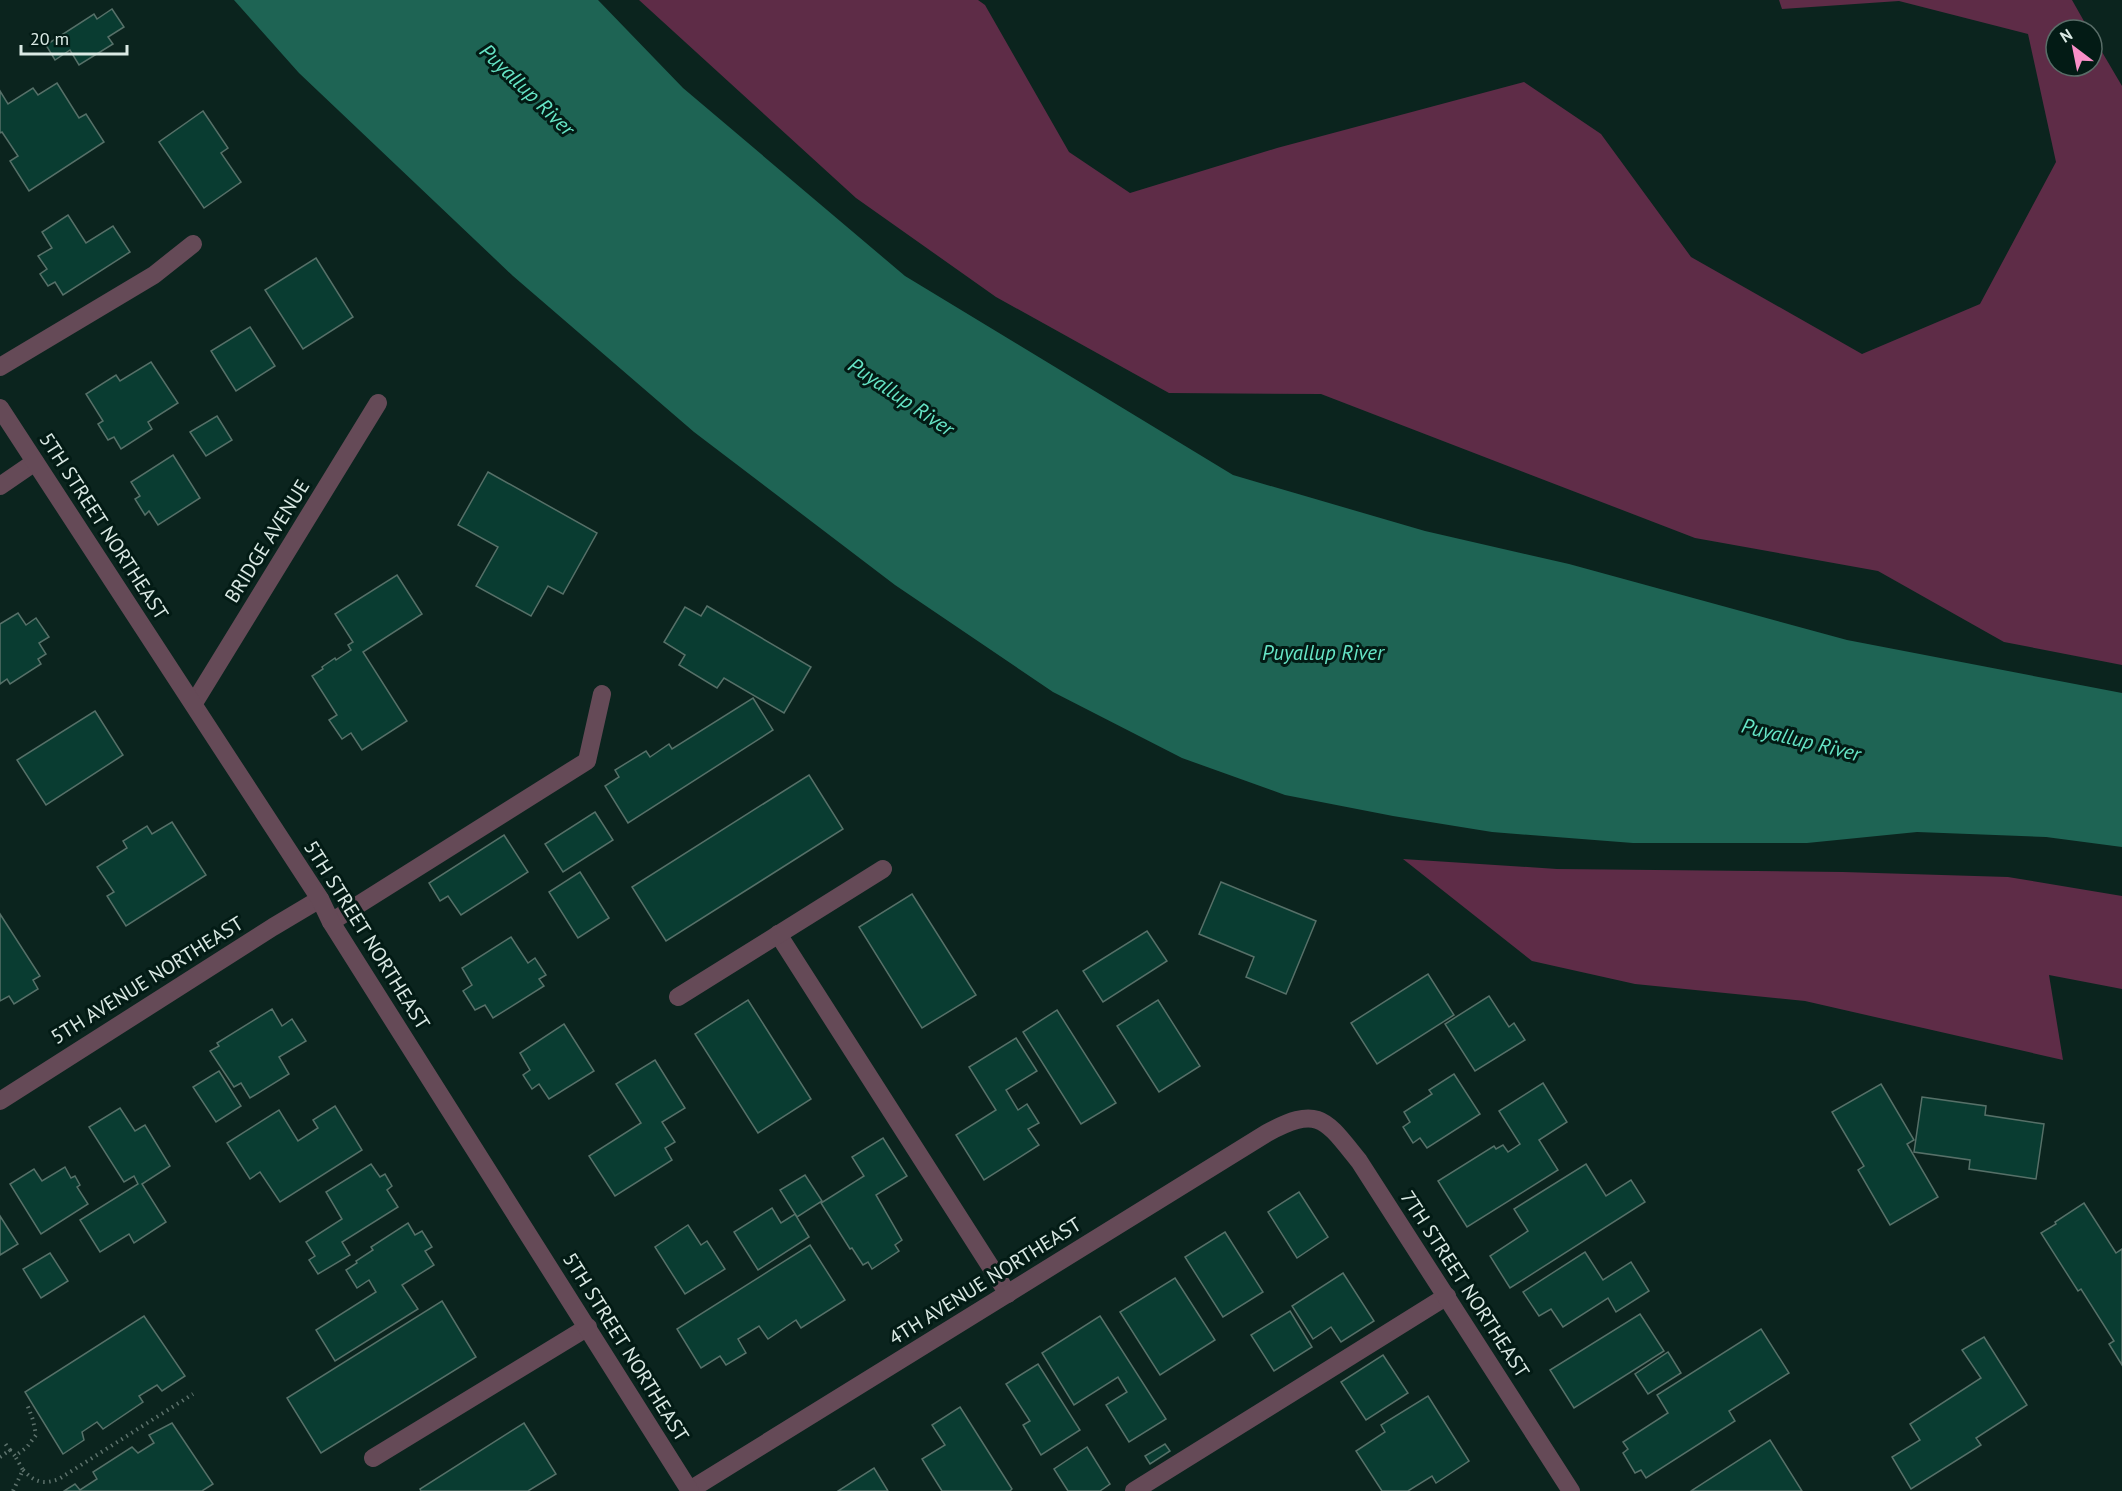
<svg xmlns="http://www.w3.org/2000/svg" width="2122" height="1491" font-family="'PT Sans',sans-serif">
<rect width="100%" height="100%" fill="#0b241e"/>
<!-- green -->
<g fill="#5e2c47">
<path d="M639,0H978L985,5L1069,152L1130,193L1277,148L1524,82L1601,134L1691,257L1862,354L1980,304L2056,162L2028,34L1899,1L1782,9L1779,0H2072L2089,30H2056V66H2092V35L2122,86V665L2004,642L1878,571L1695,538L1321,394L1169,393L996,297L856,198Z"/>
<path d="M1403,859L1557,869L1843,872L2008,877L2122,896V989L2049,975L2063,1060L1805,1001L1635,984L1532,961Z"/>
</g>
<!-- water -->
<path fill="#1e6454" d="M234,0H598L683,88L905,276L1233,475L1425,531L1569,564L1847,640L2122,693V847L2046,837L1917,832L1807,843H1633L1492,832L1393,816L1285,795L1182,758L1053,692L895,585L694,432L513,276L299,73Z"/>
<!-- building -->
<g fill="#093c31" stroke="#567068" stroke-width="1.5">
<path d="M112,9L124,27L108,37L113,44L79,65L70,50L55,60L46,45L94,14L97,19Z"/>
<path d="M57,83L79,118L86,114L104,142L29,191L10,161L18,156L2,132L0,133V91L8,104L33,88L38,95Z"/>
<path d="M203,111L228,148L221,153L241,182L204,208L159,142Z"/>
<path d="M68,215L86,243L113,226L130,252L63,295L55,282L48,286L40,274L47,269L38,256L52,248L42,232Z"/>
<path d="M316,258L353,317L303,349L265,290Z"/>
<path d="M250,327L275,366L236,391L211,351Z"/>
<path d="M151,362L178,403L148,422L152,429L121,449L114,437L108,440L98,424L103,421L86,394L116,375L120,381Z"/>
<path d="M217,416L232,440L206,456L190,432Z"/>
<path d="M173,455L200,498L158,525L149,511L145,515L135,499L140,496L131,482Z"/>
<path d="M488,472L597,533L563,594L548,586L531,616L476,586L498,547L458,525Z"/>
<path d="M397,575L422,614L363,652L407,721L362,750L351,733L342,739L329,720L337,715L312,676L323,669L322,667L335,658L336,660L351,650L348,645L353,642L335,614Z"/>
<path d="M707,606L811,667L784,713L724,678L717,688L679,665L685,655L664,642L685,607L701,616Z"/>
<path d="M18,613L26,625L36,618L49,637L39,643L46,654L38,659L41,664L10,684L7,679L0,684V624Z"/>
<path d="M753,698L773,730L628,823L605,786L619,777L615,770L646,751L650,757L669,744L672,749Z"/>
<path d="M95,711L123,755L46,805L17,760Z"/>
<path d="M809,775L843,829L666,941L632,887Z"/>
<path d="M595,812L613,840L563,872L545,844Z"/>
<path d="M172,822L206,875L126,926L107,896L114,892L97,867L127,848L123,841L147,826L152,834Z"/>
<path d="M504,835L528,872L461,915L448,896L440,901L429,883Z"/>
<path d="M580,872L609,918L578,938L549,892Z"/>
<path d="M1221,882L1316,921L1286,994L1246,977L1254,957L1199,934Z"/>
<path d="M912,894L976,995L922,1028L859,927Z"/>
<path d="M0,914L40,976L33,980L38,989L14,1004L9,996L0,1001Z"/>
<path d="M1147,931L1167,961L1103,1002L1083,971Z"/>
<path d="M511,937L528,963L535,958L546,975L539,979L544,986L493,1018L485,1005L475,1010L463,991L472,985L462,968Z"/>
<path d="M1428,974L1454,1015L1377,1064L1351,1023Z"/>
<path d="M1489,996L1509,1027L1514,1023L1525,1040L1475,1071L1445,1024Z"/>
<path d="M748,1000L811,1099L758,1133L695,1034Z"/>
<path d="M1158,1000L1200,1066L1159,1092L1117,1026Z"/>
<path d="M272,1009L282,1026L292,1019L306,1041L279,1057L289,1074L250,1098L241,1083L234,1087L210,1051L219,1046L217,1043Z"/>
<path d="M1057,1010L1116,1103L1081,1124L1023,1032Z"/>
<path d="M564,1024L594,1071L549,1099L539,1084L532,1089L523,1075L530,1070L520,1053Z"/>
<path d="M1016,1038L1037,1071L1006,1090L1018,1110L1027,1104L1039,1123L1028,1129L1039,1145L984,1180L956,1135L996,1110L969,1067Z"/>
<path d="M655,1060L685,1108L662,1122L675,1142L665,1148L672,1160L615,1196L589,1156L641,1123L616,1084Z"/>
<path d="M219,1071L241,1106L216,1122L193,1087Z"/>
<path d="M1454,1074L1480,1114L1427,1148L1420,1138L1413,1143L1403,1127L1410,1122L1404,1112L1432,1094L1429,1090Z"/>
<path d="M1543,1083L1567,1122L1539,1140L1558,1170L1467,1227L1438,1181L1494,1146L1496,1149L1503,1145L1508,1152L1520,1144L1499,1111Z"/>
<path d="M1881,1084L1914,1140L1907,1144L1938,1197L1890,1225L1858,1170L1864,1166L1832,1112Z"/>
<path d="M1922,1097L1986,1106L1985,1115L2044,1124L2036,1179L1969,1169L1970,1160L1914,1152Z"/>
<path d="M335,1106L362,1150L280,1202L260,1172L250,1179L227,1143L279,1110L298,1141L318,1128L313,1120Z"/>
<path d="M120,1108L135,1131L145,1125L170,1166L142,1184L166,1222L134,1243L129,1234L100,1252L80,1220L138,1184L134,1176L124,1182L89,1127Z"/>
<path d="M883,1138L907,1176L876,1195L902,1240L895,1245L899,1251L872,1269L868,1262L863,1265L852,1248L850,1249L821,1203L864,1176L852,1157Z"/>
<path d="M371,1164L380,1177L385,1174L392,1186L387,1190L398,1207L342,1242L350,1255L318,1274L309,1260L315,1256L306,1242L342,1219L326,1192Z"/>
<path d="M1586,1164L1606,1196L1631,1180L1645,1202L1510,1288L1490,1256L1528,1231L1514,1209Z"/>
<path d="M65,1167L71,1178L75,1176L80,1185L77,1187L88,1204L41,1234L10,1184L34,1169L42,1181Z"/>
<path d="M805,1175L822,1201L797,1217L780,1190Z"/>
<path d="M1299,1192L1328,1237L1297,1258L1268,1212Z"/>
<path d="M2084,1203L2116,1253L2122,1249V1365L2109,1344L2114,1341L2081,1289L2078,1291L2041,1233L2056,1224L2055,1222Z"/>
<path d="M772,1208L781,1223L795,1214L809,1237L758,1270L734,1232Z"/>
<path d="M0,1216L18,1244L0,1255Z"/>
<path d="M408,1223L415,1235L422,1231L432,1247L425,1251L434,1265L402,1285L418,1309L335,1361L316,1330L376,1292L369,1280L357,1288L346,1270L357,1263L356,1261L373,1250L371,1247Z"/>
<path d="M688,1225L701,1245L707,1241L725,1269L685,1294L655,1247Z"/>
<path d="M1225,1232L1263,1292L1223,1317L1185,1257Z"/>
<path d="M810,1245L845,1300L801,1328L796,1320L768,1339L759,1326L738,1339L746,1353L726,1365L720,1356L701,1368L677,1329Z"/>
<path d="M1585,1252L1603,1280L1631,1262L1649,1291L1616,1312L1608,1298L1563,1327L1551,1309L1539,1316L1523,1292Z"/>
<path d="M50,1253L68,1281L41,1298L23,1269Z"/>
<path d="M1343,1273L1374,1321L1341,1342L1331,1327L1313,1339L1292,1306Z"/>
<path d="M1175,1278L1215,1340L1160,1375L1120,1312Z"/>
<path d="M442,1301L476,1357L321,1453L287,1398Z"/>
<path d="M1290,1311L1312,1347L1274,1371L1251,1335Z"/>
<path d="M1640,1314L1664,1351L1574,1408L1550,1370Z"/>
<path d="M144,1316L185,1376L162,1391L157,1385L139,1396L143,1402L103,1429L97,1422L82,1432L84,1440L63,1454L25,1392Z"/>
<path d="M1100,1316L1166,1419L1129,1442L1106,1405L1127,1392L1118,1377L1074,1405L1042,1353Z"/>
<path d="M1761,1329L1789,1373L1729,1411L1735,1421L1646,1478L1641,1470L1635,1473L1623,1453L1628,1449L1623,1442L1668,1413L1657,1395Z"/>
<path d="M1984,1337L2027,1405L1976,1438L1981,1445L1911,1489L1892,1457L1920,1440L1910,1424L1981,1378L1962,1350Z"/>
<path d="M1668,1352L1681,1373L1648,1394L1635,1374Z"/>
<path d="M1383,1355L1408,1393L1366,1420L1341,1382Z"/>
<path d="M1038,1364L1080,1430L1041,1455L1023,1425L1030,1421L1006,1384Z"/>
<path d="M1428,1396L1469,1461L1436,1483L1432,1476L1408,1491H1382L1356,1451L1385,1432L1381,1425Z"/>
<path d="M960,1407L1012,1489L1010,1491H942L922,1459L945,1445L932,1425Z"/>
<path d="M172,1423L213,1484L202,1491H64L75,1484L80,1490L97,1479L93,1472L132,1447L138,1453L154,1443L149,1435Z"/>
<path d="M524,1423L556,1474L528,1491H421L420,1489Z"/>
<path d="M1770,1440L1802,1491H1691Z"/>
<path d="M1165,1444L1170,1451L1150,1464L1145,1456Z"/>
<path d="M1087,1447L1110,1484L1100,1491H1068L1054,1469Z"/>
<path d="M874,1468L888,1491H838Z"/>
</g>
<g fill="none" stroke-linecap="round" stroke-linejoin="round">
<!-- path -->
<g stroke="#5d726c" stroke-width="4" stroke-dasharray="1.5 4.5" stroke-linecap="butt">
<path d="M10,1450L15,1456L27,1447L36,1435L33,1420L27,1404"/>
<path d="M0,1457L10,1450L4,1442"/>
<path d="M23,1470C35,1482 42,1485 59,1479L193,1394"/>
<path d="M13,1491L23,1470L15,1456"/>
</g>
<!-- service -->
<g stroke="#654a57" stroke-width="18">
<path d="M0,367L154,275L193,244"/>
<path d="M0,486L35,462"/>
<path d="M331,922L587,761L602,694"/>
<path d="M778,934L1008,1294"/>
<path d="M678,997L883,869"/>
<path d="M373,1458L588,1327"/>
<path d="M1134,1491L1447,1296"/>
</g>
<!-- minor -->
<g stroke="#654a57" stroke-width="18">
<path d="M194,703L378,403"/>
<path d="M0,1101L273,927L320,899"/>
<path d="M690,1490L1267,1133C1319,1105 1325,1119 1359,1161L1571,1491"/>
</g>
<!-- tertiary -->
<path stroke="#654a57" stroke-width="18" d="M0,408L320,899L331,922L690,1491"/>
</g>
<g text-anchor="middle" stroke-width="6" stroke-linejoin="round" paint-order="stroke">
<!-- street labels -->
<g font-size="20" fill="#dae9e4" stroke="#031b15">
<text transform="translate(104 526) rotate(57)" y="7">5TH STREET NORTHEAST</text>
<text transform="translate(267 541) rotate(-58)" y="7">BRIDGE AVENUE</text>
<text transform="translate(367 935) rotate(58)" y="7">5TH STREET NORTHEAST</text>
<text transform="translate(147 980) rotate(-32)" y="7">5TH AVENUE NORTHEAST</text>
<text transform="translate(985 1281) rotate(-32)" y="7">4TH AVENUE NORTHEAST</text>
<text transform="translate(1465 1284) rotate(57)" y="7">7TH STREET NORTHEAST</text>
<text transform="translate(626 1347) rotate(58)" y="7">5TH STREET NORTHEAST</text>
</g>
<!-- water labels -->
<g font-size="21" font-style="italic" fill="#66e5c6" stroke="#031b15">
<text transform="translate(527 90) rotate(44)" y="7">Puyallup River</text>
<text transform="translate(901 397) rotate(34)" y="7">Puyallup River</text>
<text x="1323" y="660">Puyallup River</text>
<text transform="translate(1801 740) rotate(14)" y="7">Puyallup River</text>
</g>
</g>
<!-- north arrow -->
<g transform="translate(2074 48) rotate(328)"><circle r="28" fill="#031b15" stroke="#596d68" stroke-width="1.5"/>
<path d="M0-4.5L10 22L0 15L-10 22Z" fill="#fa8fc8"/>
<text y="-9" font-size="16" font-weight="bold" text-anchor="middle" fill="#dae9e4">N</text>
</g>
<!-- scale -->
<path d="M21 45v9h106v-9" fill="none" stroke="#dae9e4" stroke-width="3"/>
<text x="30" y="45" font-size="18" fill="#dae9e4" stroke="#031b15" stroke-width="4.5" paint-order="stroke">20 m</text>
</svg>
